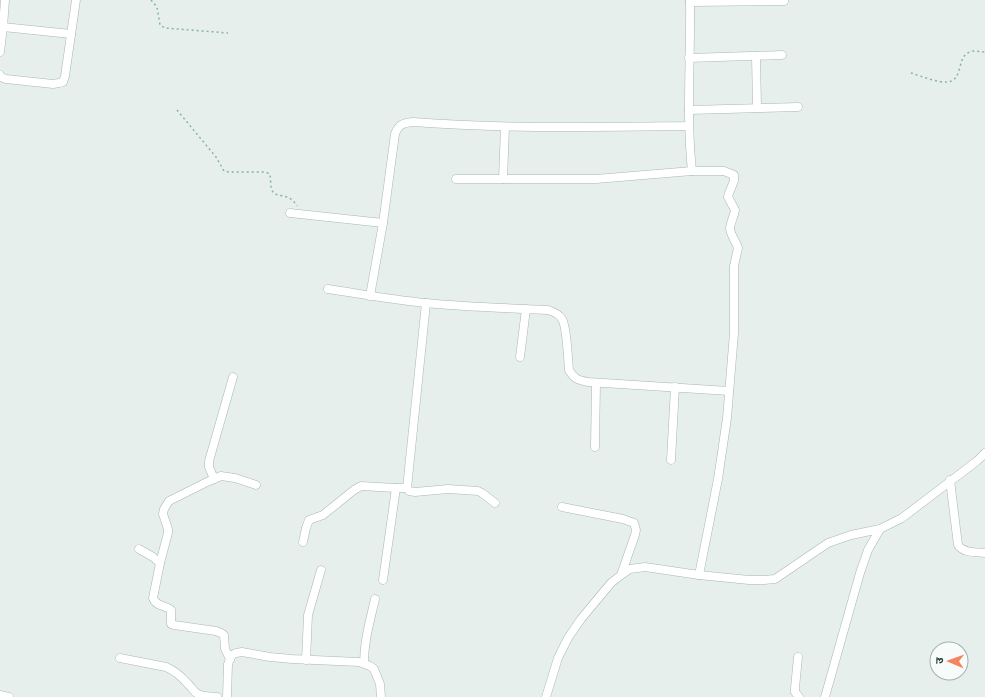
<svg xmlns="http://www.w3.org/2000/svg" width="985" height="697" font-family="'Alegreya Sans','Noto Sans Devanagari',sans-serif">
<rect width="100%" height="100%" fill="#e6efeb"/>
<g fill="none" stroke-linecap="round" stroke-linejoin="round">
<!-- minor casing -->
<g stroke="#a8b8b2" stroke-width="9">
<g id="minor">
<path d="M690,0C691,57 686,114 692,171"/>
<path d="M690,2L784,1"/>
<path d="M3,27L71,34"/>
<path d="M0,52L3,27L5,0"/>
<path d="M756,56L757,108"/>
<path d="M689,58L782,55"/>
<path d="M0,75L1,77L6,79L53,84L59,83L63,82L65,76L76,0"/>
<path d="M689,110L798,107"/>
<path d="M456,179H596L692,171H724L734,175V181L729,193L728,197L735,210C734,217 730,223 730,229C731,236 736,241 738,248L734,266V333L727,418L718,479L699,575"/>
<path d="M503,179L505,127"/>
<path d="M290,213L383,223"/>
<path d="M328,289C361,294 393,300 426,303C466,307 507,308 548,310C554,312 559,314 562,319C567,327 568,359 569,370C574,379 578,380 588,382L729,391"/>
<path d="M370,296L383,223L395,134C399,124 403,123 413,122C505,129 597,127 689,126"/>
<path d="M520,357L526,309"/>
<path d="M595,447L596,383"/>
<path d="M671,460L675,387"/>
<path d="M214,479L209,467V461L233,377"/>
<path d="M950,480L958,545C963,553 976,552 985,553"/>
<path d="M407,488L409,491L415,492L448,489L478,491L482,493L495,503"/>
<path d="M562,507L623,519L634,523L636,530L635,535L621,575"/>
<path d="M303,542L306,528L309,520L323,515L354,490L361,486L396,488"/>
<path d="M139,549L153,557L160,563L153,598C156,607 166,605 171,610V624L174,625L216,631L221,633L224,635L225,649L230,659"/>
<path d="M160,563L168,533V529L163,514L164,509L169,501L207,482L221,476L235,478L256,485"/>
<path d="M383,580L396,488H407L426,303"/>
<path d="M798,657L795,688V692L799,697"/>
<path d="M120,658L166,667C176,671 182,677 189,685C192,688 194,692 198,694C204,697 211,696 217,697"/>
<path d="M306,660L308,615L321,570"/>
<path d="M364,663C364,641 370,621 375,599"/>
<path d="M0,695L9,697"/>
<path d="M227,697L228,664L232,655L236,653L242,652L270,657L292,659L359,662L370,666L374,669L380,684L381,697"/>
<path d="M546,697L558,658L568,638L581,619L611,583L621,575L630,569L645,567L699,575L749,580H764L775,579L828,543L851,535L880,529L902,518L977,461L985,453"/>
<path d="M825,697L860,573L868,550L880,529"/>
</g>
</g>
<!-- path -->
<g stroke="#86b3a5" stroke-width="1.5" stroke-dasharray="2 3" stroke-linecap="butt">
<path d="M151,0L157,7L160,25L165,28L228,33"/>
<path d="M911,73C921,76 938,83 947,82C964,81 956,56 970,52C974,50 980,52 985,52"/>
<path d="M177,110L216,157L224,171L229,172H264L268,173L270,175C271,180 270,188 273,192C277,198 289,192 297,206"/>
</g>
<!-- minor -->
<use href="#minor" stroke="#fff" stroke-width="8"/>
</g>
<!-- north arrow -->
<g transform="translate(949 661) rotate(272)"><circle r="19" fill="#f7fbf9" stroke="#a3b1ad"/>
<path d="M0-3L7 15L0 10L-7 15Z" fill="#f4845f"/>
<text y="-6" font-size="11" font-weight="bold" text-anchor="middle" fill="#24423a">उ</text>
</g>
</svg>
